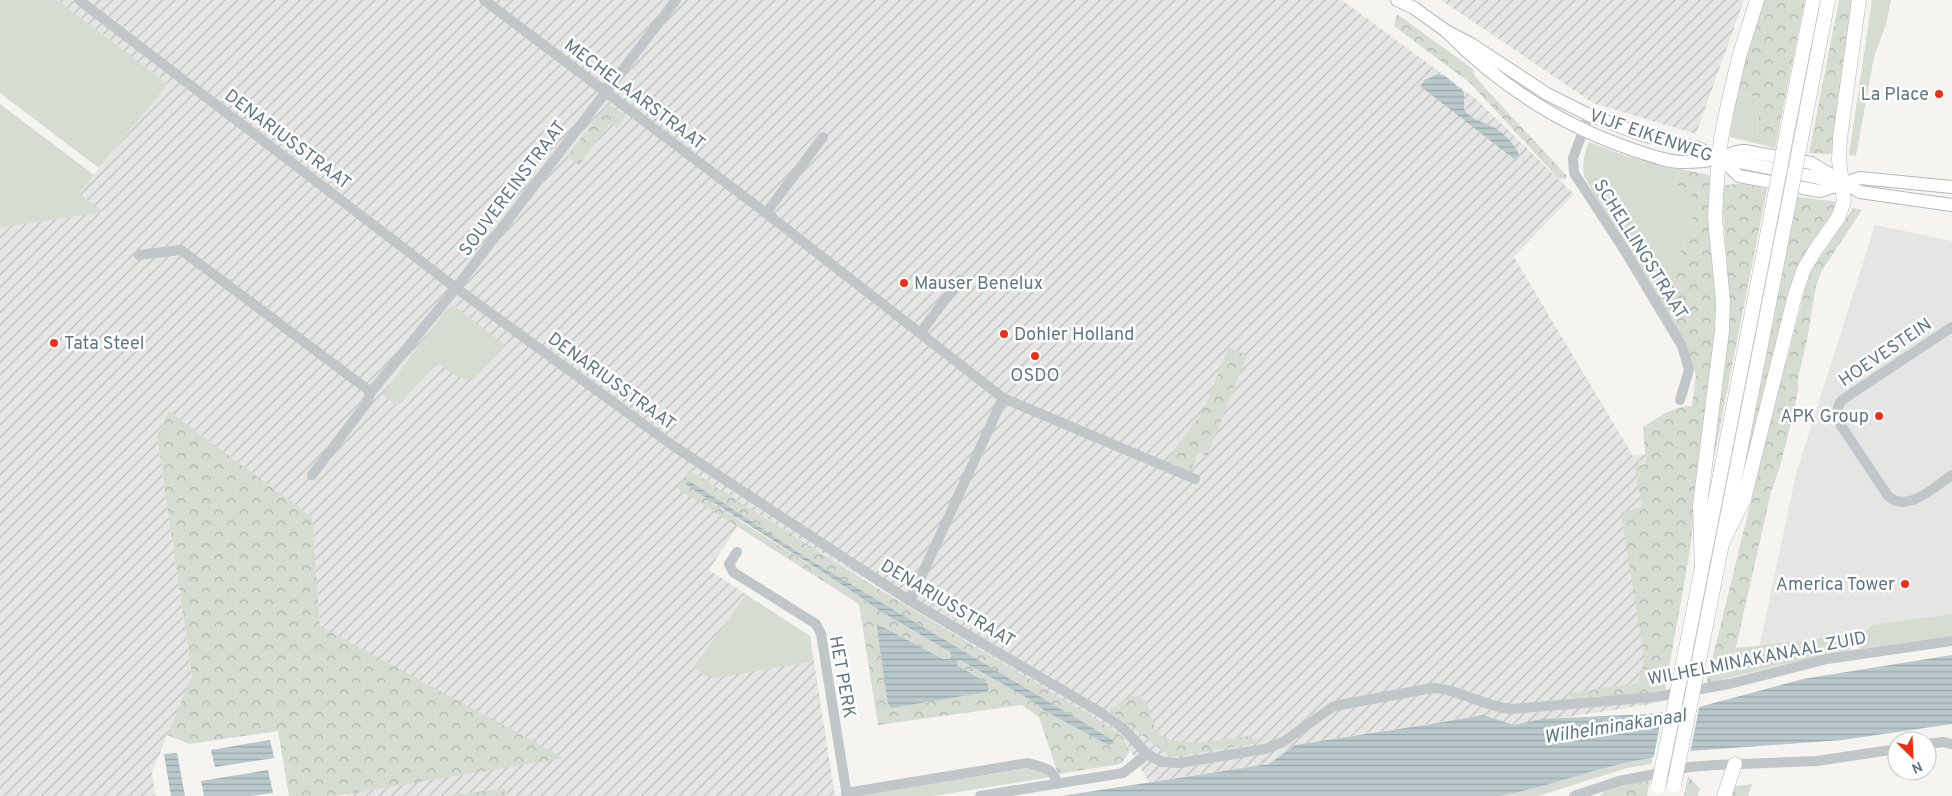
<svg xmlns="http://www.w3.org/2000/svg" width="1952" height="796" font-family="Overpass,sans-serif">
<defs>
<pattern id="industrial-furrows" width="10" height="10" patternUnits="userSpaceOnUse" patternTransform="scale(1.25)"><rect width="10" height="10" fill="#e5e6e4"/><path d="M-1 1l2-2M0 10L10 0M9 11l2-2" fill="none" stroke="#bdbfbe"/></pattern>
<pattern id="forest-crowns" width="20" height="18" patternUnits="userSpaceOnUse" patternTransform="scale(1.25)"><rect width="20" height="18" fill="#d6dcd1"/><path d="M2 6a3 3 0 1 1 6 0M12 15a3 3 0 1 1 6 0" fill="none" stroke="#b1b7af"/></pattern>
<pattern id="water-rules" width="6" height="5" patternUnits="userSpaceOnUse" patternTransform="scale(1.25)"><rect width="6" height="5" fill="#b8c8cb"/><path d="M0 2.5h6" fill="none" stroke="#99a7aa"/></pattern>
</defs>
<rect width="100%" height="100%" fill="#f5f4f0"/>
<!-- built -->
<path fill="#e5e6e4" d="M1875,225L1952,241V617L1758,653L1796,474Z"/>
<!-- industrial -->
<g fill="url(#industrial-furrows)">
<path d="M57,0H1342L1476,99L1574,194L1514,257L1633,456L1674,450L1648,679L1652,704L1514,725L1483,715L1295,745L1269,764L1149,782L1122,736L749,508L709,570L810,636L835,796H506L504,788L447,796H347L320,626L312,517L169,411L157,437L192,677L152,772L155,796H0V228L102,212L79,193L168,84Z"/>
<path d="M1441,0H1744L1696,134L1593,103Z"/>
</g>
<!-- green -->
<g fill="#d6dcd1">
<path d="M0,0H57L168,84L99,168L0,93Z"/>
<path d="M1872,0H1891L1886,24L1874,57L1856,156L1849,155Z"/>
<path d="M1737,93L1763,98C1760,113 1753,129 1761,144L1767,146L1730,137Z"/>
<path d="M0,104L94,175L79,193L103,212L0,228Z"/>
<path d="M1589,142L1626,156L1680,169L1674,183C1681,188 1693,193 1695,202C1697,213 1679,255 1674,268L1668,275L1646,286L1584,176C1582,163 1584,154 1589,142Z"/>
<path d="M453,305L505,345L473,380L459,378L437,363L398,406L382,395L446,310Z"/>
<path d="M746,595L810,636L813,661L712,679L693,668Z"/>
<path d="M1952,614V636L1859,649L1858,635L1873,625Z"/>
<path d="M1848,635L1850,637V650L1776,666L1729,678L1736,648Z"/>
<path d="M1652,758V764L1627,768L1538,796H1499C1551,787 1600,765 1652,758Z"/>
<path d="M1032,768L1050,772L1051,777L934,796H855Z"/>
<path d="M1627,783L1624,796H1600L1607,789Z"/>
</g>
<!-- forest -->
<g fill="url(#forest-crowns)" fill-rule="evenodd">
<path d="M1762,0H1805L1775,149L1761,144C1753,129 1760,113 1763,98L1737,93L1748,49Z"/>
<path d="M1839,0H1855L1833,154L1809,153Z"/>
<path d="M1397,14L1473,69L1475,76L1488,91L1567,176L1565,179L1558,178L1470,83L1394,26Z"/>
<path d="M611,106L626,115L617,128L610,123L579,165L567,156L606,107Z"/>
<path d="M1680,169L1709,175L1712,178L1718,320L1689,556L1665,690L1623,697L1599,696L1573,698L1566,694L1638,683L1643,666L1644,656L1621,513L1642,507L1635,467L1646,464L1643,427C1658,418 1674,405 1692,406L1696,374L1646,286L1668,275L1674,268C1679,255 1697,213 1695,202C1693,193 1681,188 1674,184Z"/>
<path d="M1743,184L1767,189L1707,493L1730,311L1721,185Z"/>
<path d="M1797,197L1839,202L1830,221L1807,250L1802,260L1748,459H1745Z"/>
<path d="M1853,208L1862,210L1822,270L1816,286L1807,340L1798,378V390L1793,415L1780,467L1771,492L1729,678L1706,684L1767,436L1809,274Z"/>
<path d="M1228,347L1247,355L1207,456L1198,452L1190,474L1165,463L1205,408Z"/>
<path d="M169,411L312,517L320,626L564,758L336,796H289L278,731L189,744L167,735L192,676L157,437Z"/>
<path d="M689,470L874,586L1098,720L1122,736L1130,751L1121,764L1058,774L1039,717L1022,705L878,725L859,604L677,488ZM691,482L807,558L1113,740V745H1108L1045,711L1029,699L960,660L957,661V665L987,683L889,706L876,626L877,623L943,659H949L951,657L950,652L880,611L847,588L716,506Z"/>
<path d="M1131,696H1141L1148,706L1155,728L1162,736L1174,741L1197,743L1247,736L1260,743L1171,757L1109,710Z"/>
<path d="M1688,776L1700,789L1698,796H1684Z"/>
<path d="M1650,780L1647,796H1624L1627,783Z"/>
<path d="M1752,784L1748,796H1727L1730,787Z"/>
<path d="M504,788L506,796H447Z"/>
</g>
<!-- water -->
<g fill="url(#water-rules)">
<path d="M1438,74L1445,76L1464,92V110C1473,121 1484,122 1495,128C1504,134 1516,145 1519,155L1514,159L1420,86L1425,80Z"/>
<path d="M687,481L691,482L807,558L1113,740L1114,744L1108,745L1045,711L1029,699L960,660L957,661V665L987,683L989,689L987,692L891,708L888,704L876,623L943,659H949L951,657L950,652L880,611L847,588L688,486L686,484Z"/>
<path d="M1952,655V724L1842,740L1690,751L1654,756L1652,758C1601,765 1551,787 1499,796H1061L1269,764L1295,745L1430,724L1483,715L1514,725L1542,719L1648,714L1699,707L1803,679Z"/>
<path d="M270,740L274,758L215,767L211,750Z"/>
<path d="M177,753L185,796H171L164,754Z"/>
<path d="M268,770L273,793L251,796H204L201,781Z"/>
</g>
<!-- pier -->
<path fill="#f5f4f0" d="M1700,703L1690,754L1655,758L1653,761L1663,709L1698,705Z"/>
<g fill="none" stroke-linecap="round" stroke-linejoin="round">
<!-- major casing -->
<g stroke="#b4b9bc" stroke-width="14">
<g id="major">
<path d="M1397,0L1414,8L1446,31L1471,44L1547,94L1589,115L1643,135L1698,148L1720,158L1834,181"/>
<path d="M1446,31C1499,85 1562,126 1634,150C1649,155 1667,162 1682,162C1694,162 1709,161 1720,158C1729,156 1736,150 1745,151L1811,163L1860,192L1952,205"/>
<path d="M1720,158L1739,176L1814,190L1820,191L1860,178L1952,187"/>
</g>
</g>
<!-- highway casing -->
<g stroke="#b3b8ba" stroke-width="15">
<g id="highway">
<path d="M1784,147L1813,0"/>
<path d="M1799,150L1828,0"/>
<path d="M1722,543L1744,499L1795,295L1804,269L1816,249L1838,218L1844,201L1839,160L1840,138L1859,0"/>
<path d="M1702,568L1700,505L1722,331L1723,301L1715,218L1717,181L1721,139L1727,109L1739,57L1757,0"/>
<path d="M1696,676L1790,197"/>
<path d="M1680,679L1775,195"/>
<path d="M1724,796L1735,764"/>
</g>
</g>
<!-- minor -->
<g stroke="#c1c6c8" stroke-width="10">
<path d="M79,0L456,288L672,445L910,601L1100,712L1123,728L1147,754L1162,762L1179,763L1265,749L1283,742L1334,706L1432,688C1460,689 1484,707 1512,709L1655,697L1729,684L1827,659L1952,641"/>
<path d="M484,0L766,213L1003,398L1195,479"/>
<path d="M1589,115L1573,158L1574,173L1625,251L1682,346L1689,370L1680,400"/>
<path d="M766,213L823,137"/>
<path d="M139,255L181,250L371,392L456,288L676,0"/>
<path d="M1952,327L1842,400C1836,407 1836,415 1840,424L1888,496C1908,514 1935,486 1952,475"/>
<path d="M920,333L960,280"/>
<path d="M312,475L366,404L371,392"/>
<path d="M737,552L729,564L733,572L816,624L821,634L847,796"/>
<path d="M910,601L1003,398"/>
<path d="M1927,744L1943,742L1952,744"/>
<path d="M846,793L1028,763C1043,768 1054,767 1057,784"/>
<path d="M980,796L1123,773L1147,754"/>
<path d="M1574,796L1619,781L1690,767L1715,765L1817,761L1897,749"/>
</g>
<!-- major -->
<use href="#major" stroke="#fff" stroke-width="12"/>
<!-- highway -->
<use href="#highway" stroke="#fff" stroke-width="14"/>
<!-- highway-bridge casing -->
<g stroke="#b3b8ba" stroke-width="15" stroke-linecap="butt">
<g id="highway-bridge">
<path d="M1775,195L1784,147"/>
<path d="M1790,197L1799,150"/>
<path d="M1674,785L1696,676"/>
<path d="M1658,787L1680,679"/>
</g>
</g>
<!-- highway-bridge -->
<use href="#highway-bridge" stroke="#fff" stroke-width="14"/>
</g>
<!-- markers -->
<g fill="#ee2e17" stroke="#fff" stroke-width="2">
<circle cx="1939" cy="94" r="5"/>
<circle cx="904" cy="283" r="5"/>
<circle cx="1004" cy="334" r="5"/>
<circle cx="54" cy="343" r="5"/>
<circle cx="1035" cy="356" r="5"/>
<circle cx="1879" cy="416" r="5"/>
<circle cx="1905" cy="584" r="5"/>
</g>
<g text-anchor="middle" stroke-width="5" stroke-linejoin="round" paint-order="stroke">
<!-- street labels -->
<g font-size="18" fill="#617883" stroke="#fff">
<text transform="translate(635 94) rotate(37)" y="6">MECHELAARSTRAAT</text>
<text transform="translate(1651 135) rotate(19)" y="6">VIJF EIKENWEG</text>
<text transform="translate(288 139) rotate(37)" y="6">DENARIUSSTRAAT</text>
<text transform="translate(512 188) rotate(-53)" y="6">SOUVEREINSTRAAT</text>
<text transform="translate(1641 249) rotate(58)" y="6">SCHELLINGSTRAAT</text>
<text transform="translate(1885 352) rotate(-34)" y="6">HOEVESTEIN</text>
<text transform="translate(612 381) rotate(36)" y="6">DENARIUSSTRAAT</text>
<text transform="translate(948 603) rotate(31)" y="6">DENARIUSSTRAAT</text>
<text transform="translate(1757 658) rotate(-11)" y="6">WILHELMINAKANAAL ZUID</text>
<text transform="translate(843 677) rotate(80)" y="6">HET PERK</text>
</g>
<!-- poi labels -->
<g font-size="18" fill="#617883" stroke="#fff" text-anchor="end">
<text x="1929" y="100">La Place</text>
<text x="914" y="289" text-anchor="start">Mauser Benelux</text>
<text x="1014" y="340" text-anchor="start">Dohler Holland</text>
<text x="64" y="349" text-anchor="start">Tata Steel</text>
<text x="1035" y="381" text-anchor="middle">OSDO</text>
<text x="1869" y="422">APK Group</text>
<text x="1895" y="590">America Tower</text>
</g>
<!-- water labels -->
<g font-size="19" font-style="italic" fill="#5d7b81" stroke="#fff">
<text transform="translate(1615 725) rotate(-9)" y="7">Wilhelminakanaal</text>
</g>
</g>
<!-- north arrow -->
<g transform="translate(1912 756) rotate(156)"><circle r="24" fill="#ffffff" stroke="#c0c9cd"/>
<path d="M0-4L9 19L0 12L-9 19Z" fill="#ee2e17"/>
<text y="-8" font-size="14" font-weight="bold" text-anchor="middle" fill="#617883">N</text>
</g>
</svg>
